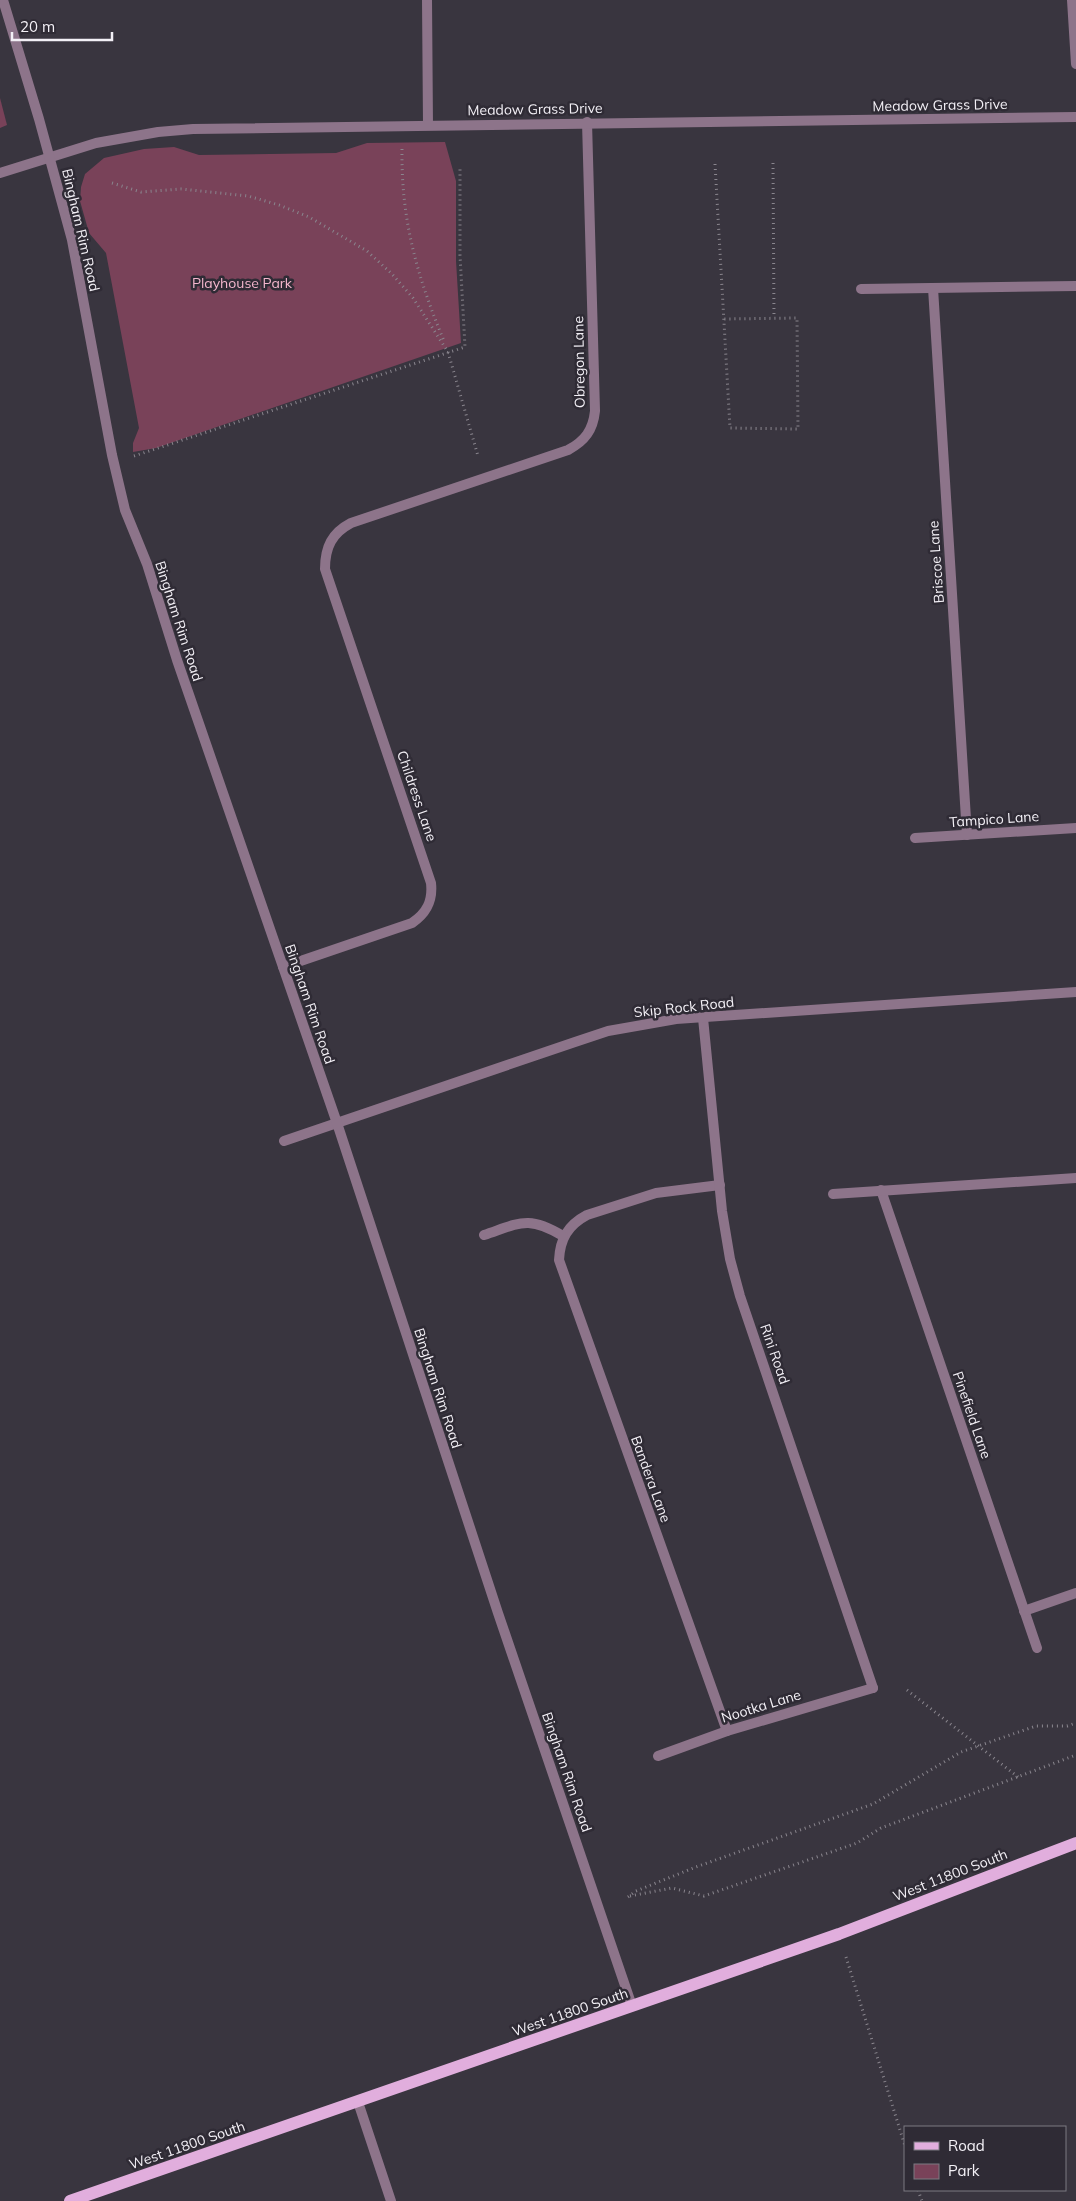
<svg xmlns="http://www.w3.org/2000/svg" width="1076" height="2201" font-family="Mulish,sans-serif">
<rect width="100%" height="100%" fill="#39353f"/>
<!-- green -->
<g fill="#794259">
<path d="M0,98L7,125L0,128Z"/>
<path d="M445,142L456,181V261L461,343L156,448L133,452V443L139,428L106,253L89,233L80,201L81,187L85,174L104,158L144,149L174,147L199,155L336,153L367,143Z"/>
</g>
<g fill="none" stroke-linecap="round" stroke-linejoin="round">
<!-- path -->
<g stroke="#8a868e" stroke-width="3" stroke-dasharray="1 4" stroke-linecap="butt">
<path d="M402,149C401,220 417,276 444,341"/>
<path d="M773,163L774,318"/>
<path d="M715,164L730,428L798,429L797,318L724,319"/>
<path d="M112,183L141,192L181,189L248,196L279,205L309,217L367,251L391,273L413,298L448,352"/>
<path d="M448,352L478,456"/>
<path d="M134,456L465,347L460,255V168"/>
<path d="M907,1690L1018,1777"/>
<path d="M630,1896L672,1888L704,1896L857,1843L881,1828L1076,1755"/>
<path d="M628,1897L636,1891L696,1867L873,1804L961,1752L1036,1726H1067L1076,1723"/>
<path d="M846,1957L905,2146"/>
<path d="M918,2190L922,2201"/>
</g>
<!-- service -->
<g stroke="#8d748a" stroke-width="10">
<path d="M933,288L967,835"/>
<path d="M861,289L1076,286"/>
<path d="M915,838L1076,828"/>
<path d="M283,967L412,923C427,913 433,901 431,883L325,569C325,547 332,533 351,523L568,450C585,441 593,430 595,411L587,122"/>
<path d="M720,1185L656,1193L587,1215C568,1225 560,1239 559,1260L727,1731"/>
<path d="M881,1190L1037,1648"/>
<path d="M833,1194L1076,1178"/>
<path d="M484,1235C520,1223 528,1215 563,1236"/>
<path d="M1024,1611L1076,1593"/>
<path d="M658,1756L727,1731L873,1688"/>
<path d="M358,2102L391,2201"/>
</g>
<!-- minor -->
<g stroke="#8d748a" stroke-width="10">
<path d="M427,0L428,125"/>
<path d="M1072,0L1076,64"/>
<path d="M0,173L96,143L158,132L193,129L1076,117"/>
<path d="M703,1018L722,1211L730,1259L740,1296L873,1688"/>
<path d="M284,1141L575,1042L608,1031L676,1019L1076,992"/>
</g>
<!-- tertiary -->
<path stroke="#8d748a" stroke-width="10" d="M3,0L39,119L72,240L112,455L125,510L147,564L177,660L337,1123L498,1613L632,2006"/>
<!-- primary -->
<path stroke="#e1aedd" stroke-width="12" d="M70,2201L839,1934L1076,1843"/>
</g>
<g text-anchor="middle" stroke-width="5" stroke-linejoin="round" paint-order="stroke">
<!-- street labels -->
<g font-size="14" fill="#f3f0f6" stroke="#2f2b35">
<text transform="translate(940 105) rotate(-1)" y="5">Meadow Grass Drive</text>
<text transform="translate(535 109) rotate(-1)" y="5">Meadow Grass Drive</text>
<text transform="translate(81 230) rotate(77)" y="5">Bingham Rim Road</text>
<text transform="translate(579 362) rotate(-91)" y="5">Obregon Lane</text>
<text transform="translate(936 562) rotate(-94)" y="5">Briscoe Lane</text>
<text transform="translate(179 621) rotate(72)" y="5">Bingham Rim Road</text>
<text transform="translate(417 796) rotate(71)" y="5">Childress Lane</text>
<text transform="translate(994 819) rotate(-4)" y="5">Tampico Lane</text>
<text transform="translate(310 1004) rotate(71)" y="5">Bingham Rim Road</text>
<text transform="translate(684 1007) rotate(-6)" y="5">Skip Rock Road</text>
<text transform="translate(775 1354) rotate(71)" y="5">Rini Road</text>
<text transform="translate(438 1388) rotate(72)" y="5">Bingham Rim Road</text>
<text transform="translate(972 1415) rotate(71)" y="5">Pinefield Lane</text>
<text transform="translate(651 1479) rotate(70)" y="5">Bandera Lane</text>
<text transform="translate(761 1706) rotate(-17)" y="5">Nootka Lane</text>
<text transform="translate(567 1772) rotate(71)" y="5">Bingham Rim Road</text>
<text transform="translate(950 1875) rotate(-21)" y="5">West 11800 South</text>
<text transform="translate(570 2012) rotate(-19)" y="5">West 11800 South</text>
<text transform="translate(187 2145) rotate(-19)" y="5">West 11800 South</text>
</g>
<!-- park labels -->
<g font-size="14" fill="#f4b6cd" stroke="#2f2b35">
<text x="242" y="288">Playhouse Park</text>
</g>
</g>
<!-- legend -->
<rect x="904" y="2126" width="162" height="65" fill="#2f2b35" stroke="#7d7a82"/>
<rect x="914" y="2142" width="25" height="8" fill="#e1aedd" stroke="#7d7a82"/>
<text x="948" y="2151" font-size="15" fill="#f3f0f6">Road</text>
<rect x="914" y="2164" width="25" height="15" fill="#794259" stroke="#7d7a82"/>
<text x="948" y="2176" font-size="15" fill="#f3f0f6">Park</text>
<!-- scale -->
<path d="M12 32v8h100v-8" fill="none" stroke="#f3f0f6" stroke-width="2.5"/>
<text x="20" y="32" font-size="15" fill="#f3f0f6" stroke="#2f2b35" stroke-width="4" paint-order="stroke">20 m</text>
</svg>
